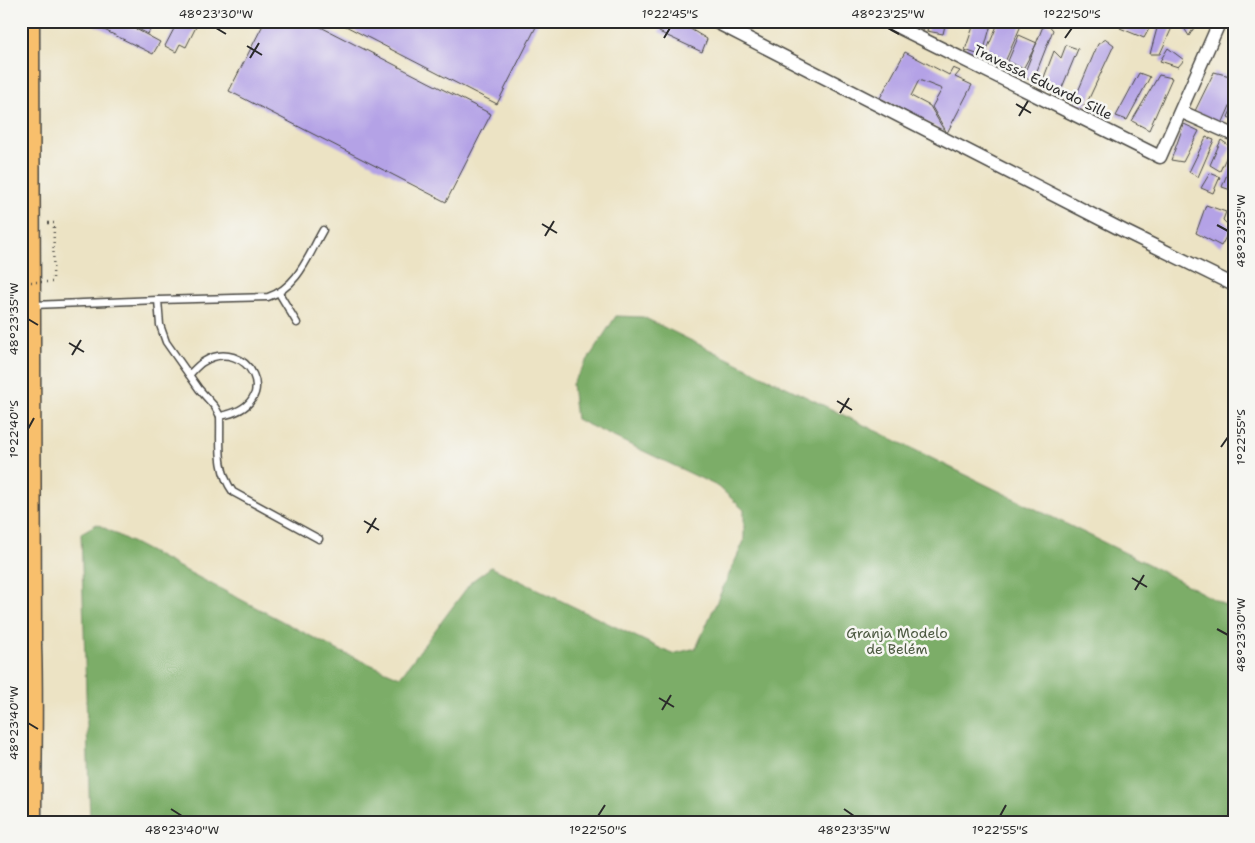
<svg xmlns="http://www.w3.org/2000/svg" width="1255" height="843" font-family="'Shantell Sans',sans-serif">
<rect width="100%" height="100%" fill="#f6f6f2"/>
<filter id="ink" filterUnits="userSpaceOnUse"><feTurbulence type="fractalNoise" baseFrequency=".02" numOctaves="2"/><feDisplacementMap in="SourceGraphic" scale="10" xChannelSelector="R" yChannelSelector="G"/><feConvolveMatrix kernelMatrix="1 2 1 2 8 2 1 2 1" color-interpolation-filters="sRGB"/></filter>
<filter id="wash" filterUnits="userSpaceOnUse"><feTurbulence type="fractalNoise" baseFrequency=".0096" numOctaves="4" result="noise"/><feDisplacementMap in="SourceGraphic" scale="20" xChannelSelector="R" yChannelSelector="G"/><feGaussianBlur stdDeviation="1.12" result="paint"/><feColorMatrix in="noise" values="0 0 0 0 0 0 0 0 0 0 0 0 0 0 0 0 0 1.4 0 .05"/><feComposite in="paint" operator="in"/></filter>
<g filter="url(#wash)">
<rect width="100%" height="100%" fill="#ece3c4"/>
<!-- forest -->
<path fill="#7cad68" stroke="#546c4a" d="M616,316L643,317L1148,564L1234,610V822H90L81,533L97,524L339,651L400,677L472,581L491,567L672,654L696,648L744,541V510L719,487L576,419L572,384Z"/>
<g id="blocks">
<!-- building -->
<g fill="#b4a2e6">
<path d="M86,21H121L160,42L153,54Z"/>
<path d="M123,21H154L148,34Z"/>
<path d="M178,21H199L186,47L180,44L176,52L165,46Z"/>
<path d="M265,21H309L491,114L446,202L229,91Z"/>
<path d="M336,21H539L497,104Z"/>
<path d="M664,21H677L707,39L702,52L659,32Z"/>
<path d="M904,21H926L923,30L903,25Z"/>
<path d="M929,21H946L943,34L927,31Z"/>
<path d="M975,21H992L985,46V57L965,50Z"/>
<path d="M999,21H1023L1005,62L986,52Z"/>
<path d="M1045,21L1053,30L1033,81L1023,77Z"/>
<path d="M1123,21H1137L1150,27L1144,38L1120,28Z"/>
<path d="M1159,21H1175L1160,54H1150Z"/>
<path d="M1187,21H1198L1189,36L1184,28Z"/>
<path d="M1019,35L1037,43L1023,69L1008,61Z"/>
<path d="M1106,39L1114,45L1085,107L1074,101L1098,44Z"/>
<path d="M1066,45L1078,49L1061,90L1051,84L1049,90L1040,88L1054,51L1061,58Z"/>
<path d="M1168,48L1184,60L1178,67L1160,61Z"/>
<path d="M905,52L949,75L953,68L960,71L955,77L972,85L947,133L932,107L942,89L919,80L911,96L930,106L945,132L880,98Z"/>
<path d="M1214,72L1234,77V97L1222,124L1195,111Z"/>
<path d="M1139,73L1150,77L1127,120L1116,116Z"/>
<path d="M1159,75L1172,78L1149,130L1132,121Z"/>
<path d="M1234,104V120L1228,117Z"/>
<path d="M1184,124L1199,131L1183,162L1171,160Z"/>
<path d="M1206,137L1214,140L1198,177L1189,172Z"/>
<path d="M1221,140L1231,147L1220,171L1210,165Z"/>
<path d="M1234,156V191L1222,187Z"/>
<path d="M1210,173L1220,177L1213,193L1201,188Z"/>
<path d="M1206,205L1226,212L1223,220L1231,228L1221,246L1196,233Z"/>
</g>
</g>
</g>
<g filter="url(#ink)">
<use href="#blocks" fill-opacity="0" stroke="#484742" stroke-width="1"/>
<g fill="none" stroke-linecap="round" stroke-linejoin="round">
<!-- lane casing -->
<g stroke="#484742" stroke-width="9">
<g id="lane">
<path d="M279,293L297,323"/>
<path d="M33,305L158,300"/>
<path d="M189,375C193,371 198,365 203,362C246,334 288,405 220,416L215,407L199,389L166,342L160,325L158,300L268,297C298,287 308,256 323,230"/>
<path d="M220,416C221,443 216,469 233,492L319,539"/>
</g>
</g>
<!-- street casing -->
<g stroke="#484742" stroke-width="15">
<g id="street">
<path d="M714,21L1126,232L1234,285"/>
<path d="M886,21L1160,157L1220,21"/>
<path d="M1182,112L1234,135"/>
</g>
</g>
<!-- highway casing -->
<g stroke="#484742" stroke-width="25">
<path id="highway" d="M28,21L30,645C32,704 30,763 30,822"/>
</g>
<!-- path -->
<path stroke="#484742" stroke-width="2.5" stroke-dasharray="1 4" stroke-linecap="butt" d="M48,223H54L53,282"/>
<!-- lane -->
<use href="#lane" stroke="#fff" stroke-width="6"/>
<!-- street -->
<use href="#street" stroke="#fff" stroke-width="12"/>
<!-- highway -->
<use href="#highway" stroke="#f8bf6c" stroke-width="22"/>
<!-- path-bridge -->
<path stroke="#484742" stroke-width="2.5" stroke-dasharray="1 4" stroke-linecap="butt" d="M21,282H53"/>
</g>
</g>
<!-- ticks -->
<path fill="none" stroke="#2b2b2b" stroke-width="2" d="M216,28L226,34M888,28L899,34M664,38L670,28M1065,38L1072,28M247,46L262,55M250,58L259,43M1016,104L1031,113M1019,116L1028,101M542,224L557,233M1217,225L1228,231M545,236L554,221M28,319L38,325M69,343L84,352M72,355L81,340M837,401L852,410M840,413L849,398M28,429L34,418M1221,447L1228,437M364,521L379,530M367,533L376,518M1132,578L1147,587M1135,590L1144,575M1217,629L1228,635M659,698L674,707M662,710L671,695M28,723L38,729M171,809L182,816M844,809L854,816M598,816L605,805M1000,816L1006,805"/>
<g text-anchor="middle" stroke-width="5" stroke-linejoin="round" paint-order="stroke">
<!-- street labels -->
<g font-size="14" fill="#2b2b2b" stroke="#f6f6f2">
<text transform="translate(1043 82) rotate(26)" y="5">Travessa Eduardo Sille</text>
</g>
<!-- park labels -->
<g font-size="14" fill="#4d5a42" stroke="#f6f6f2">
<text x="897" y="638">Granja Modelo<tspan x="897" dy="16">de Belém</tspan></text>
</g>
</g>
<!-- margin -->
<rect width="1255" height="843" fill="none" stroke="#f6f6f2" stroke-width="55"/>
<rect x="28" y="28" width="1200" height="788" fill="none" stroke="#2b2b2b" stroke-width="2"/>
<g font-size="12" text-anchor="middle" fill="#2b2b2b">
<text x="216" y="18">48°23'30"W</text>
<text x="670" y="18">1°22'45"S</text>
<text x="888" y="18">48°23'25"W</text>
<text x="1072" y="18">1°22'50"S</text>
<text transform="translate(1241 231) rotate(-90)" y="4">48°23'25"W</text>
<text transform="translate(14 319) rotate(-90)" y="4">48°23'35"W</text>
<text transform="translate(14 429) rotate(-90)" y="4">1°22'40"S</text>
<text transform="translate(1241 437) rotate(-90)" y="4">1°22'55"S</text>
<text transform="translate(1241 635) rotate(-90)" y="4">48°23'30"W</text>
<text transform="translate(14 723) rotate(-90)" y="4">48°23'40"W</text>
<text x="182" y="834">48°23'40"W</text>
<text x="598" y="834">1°22'50"S</text>
<text x="854" y="834">48°23'35"W</text>
<text x="1000" y="834">1°22'55"S</text>
</g>
</svg>
